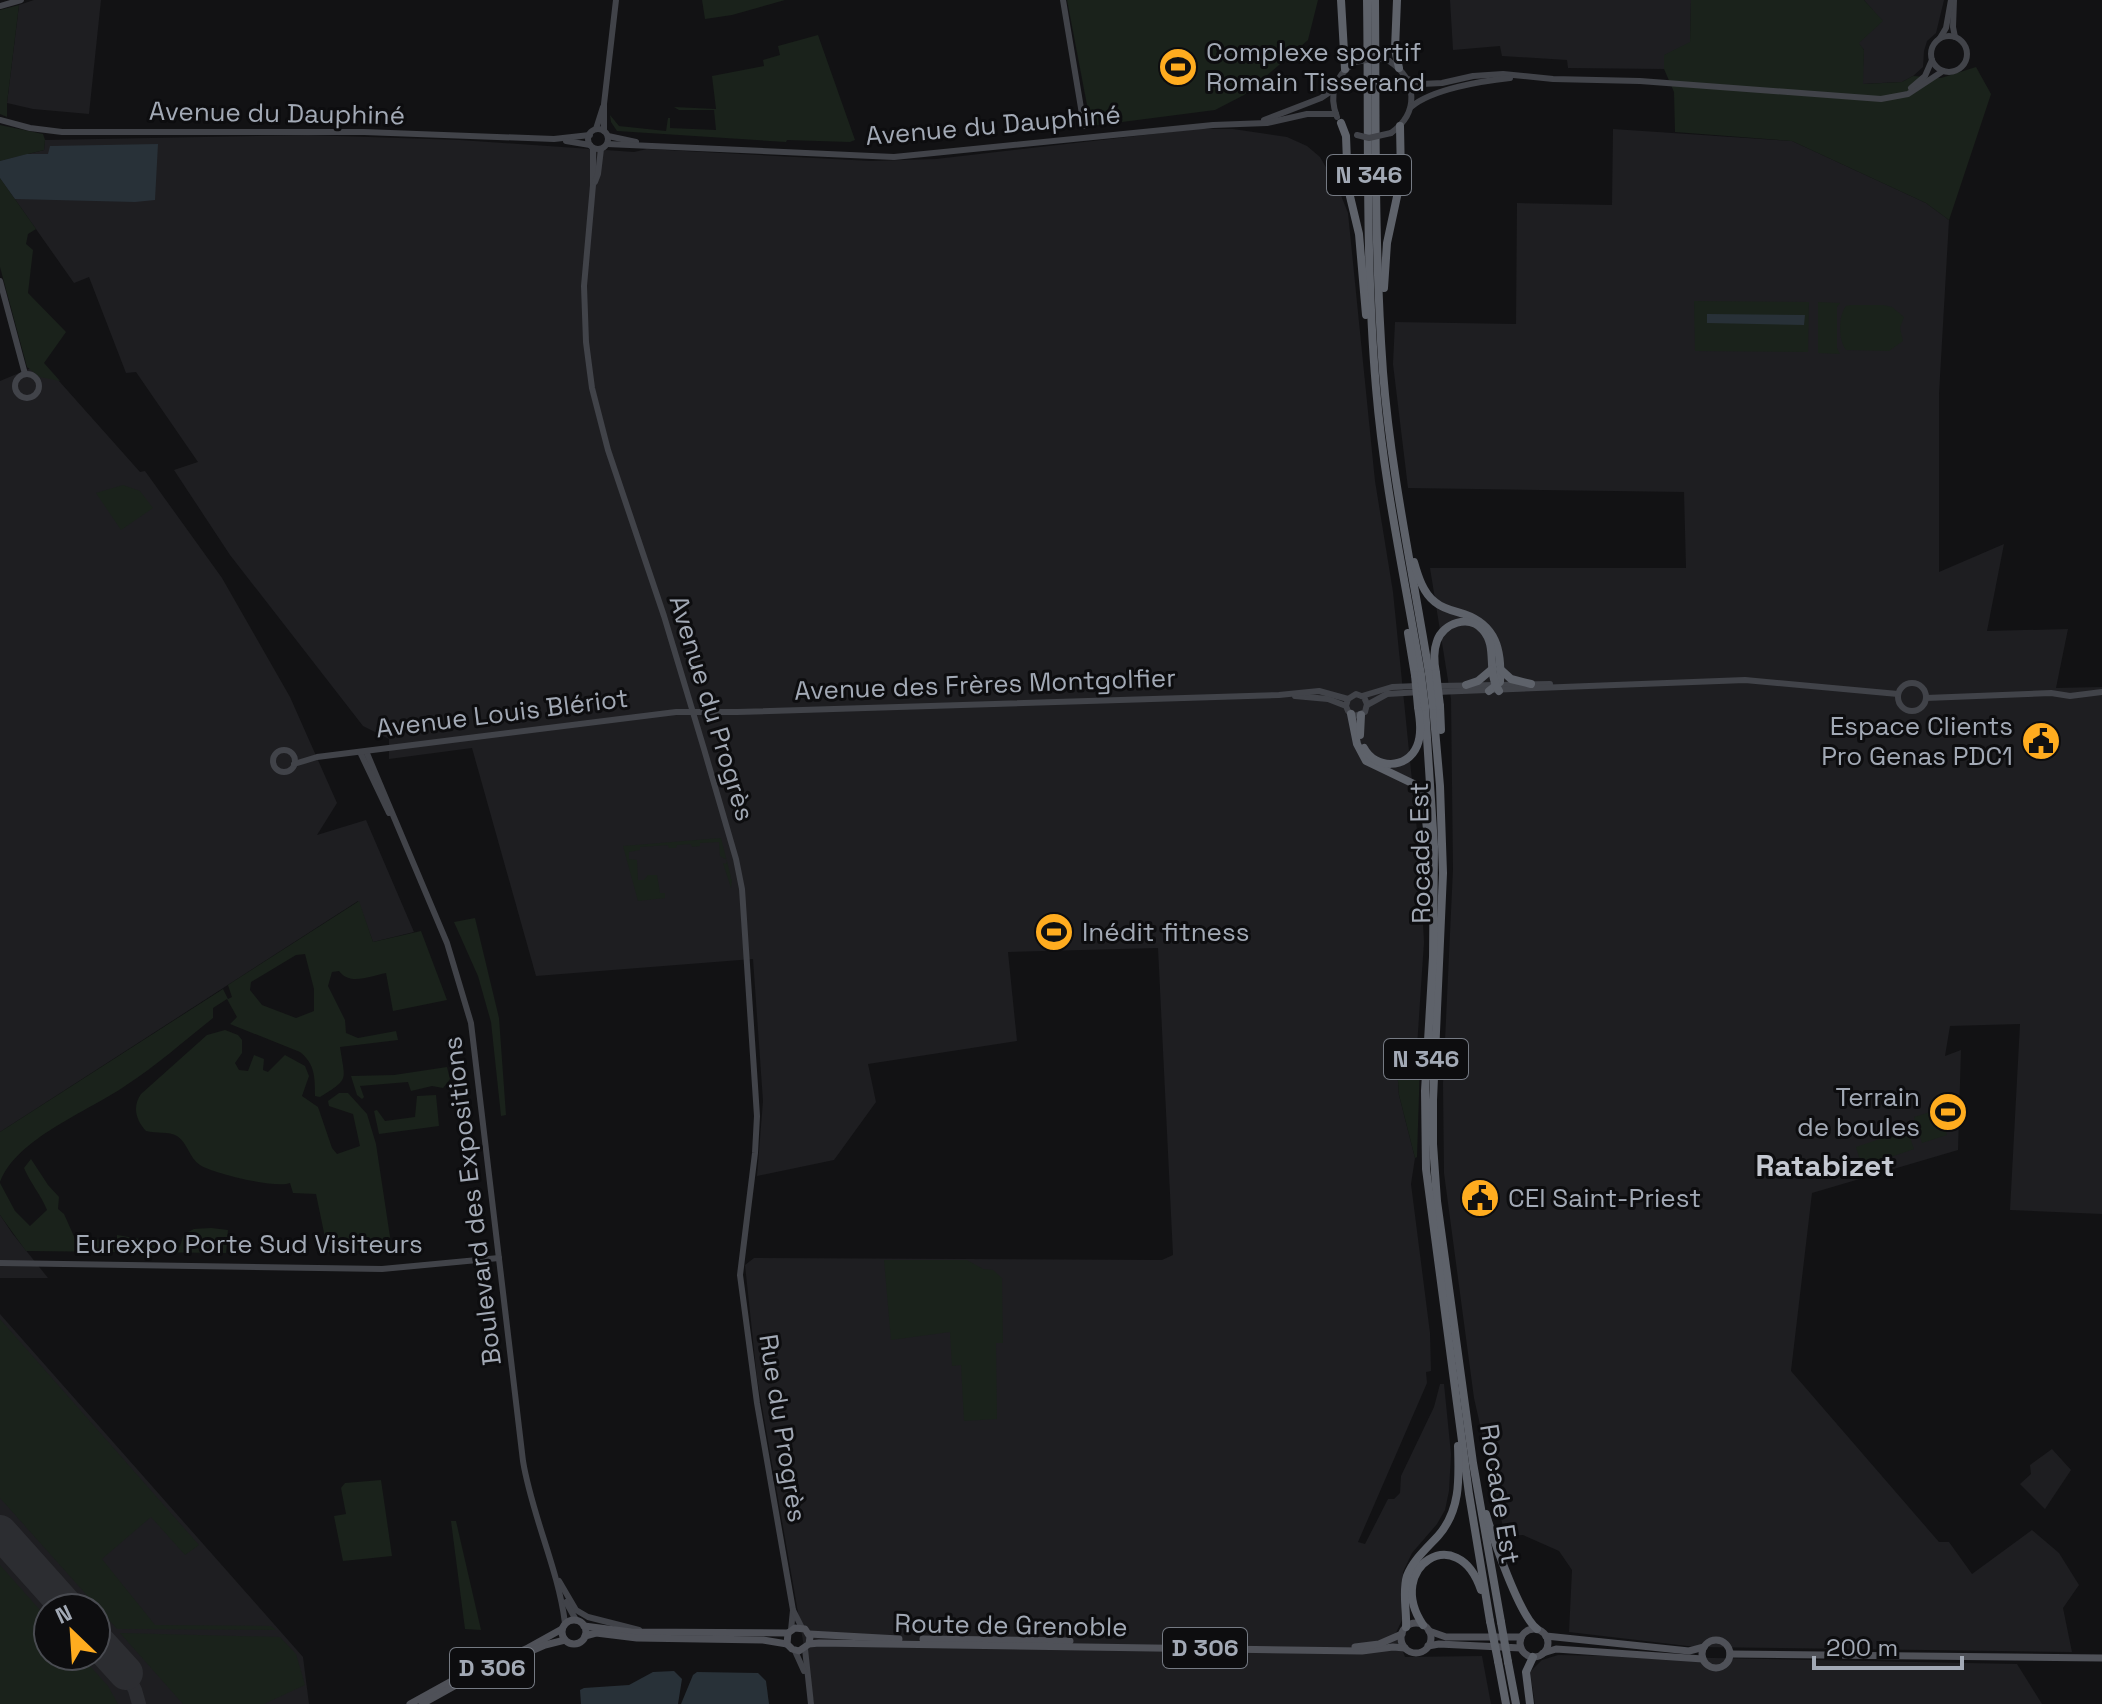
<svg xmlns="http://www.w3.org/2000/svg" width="2102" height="1704" font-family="'Space Grotesk',sans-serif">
<rect width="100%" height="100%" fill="#121214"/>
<!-- built -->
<g fill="#1e1e21" fill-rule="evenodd">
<path d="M34,0H101L89,114L33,109L7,103L19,5Z"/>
<path d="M1450,0H1691L1690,43L1665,55L1664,69L1568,68L1567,60L1502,56L1500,46L1453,50Z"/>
<path d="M1864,0H1944L1936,33L1927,41L1924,51L1923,67L1913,76L1902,82L1862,84L1864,50L1858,43L1882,21Z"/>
<path d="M1197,129H1233L1287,137L1307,146L1320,157L1338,188L1348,213L1375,481L1393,592L1419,850L1424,942L1416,1062L1397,1068L1399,1095L1415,1158L1411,1184L1430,1333L1431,1371L1426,1372L1427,1383L1358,1542L1365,1544L1388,1499H1394L1400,1493L1401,1476L1434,1407L1440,1384H1444L1451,1454L1449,1491L1445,1510L1437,1524L1412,1553L1403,1572L1402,1620L1396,1633L1405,1657L1482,1656L1491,1704H814L757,1378L745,1265L754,1258L1162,1260L1173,1255L1158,948L1008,952L1017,1041L868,1064L876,1102L834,1160L757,1176L763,1101L753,959L536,976L472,748L389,759V739L363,726L230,555L174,470L198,462L136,372L126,373L89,277L74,283L0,178V161L44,150L45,140L308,135L460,140L634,152L647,149L871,161L936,159Z"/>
<path d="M1613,129L1792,141L1926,203L1949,220L1939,394V572L2004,544L1987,631L2068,629L2056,688L2102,687V1214L2010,1210L2020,1024L1950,1026L1945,1056L1961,1050L1958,1150L1812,1193L1791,1371L1939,1542H1949L1972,1574L2032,1530L2059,1553L2079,1585L2063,1608L2072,1652L1696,1647L1569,1632L1572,1570L1559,1551L1523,1535L1505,1536L1474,1398L1444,1173L1443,1084L1453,869L1451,699L1430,568H1686L1684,492L1408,488L1393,364L1395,322L1516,324L1517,203L1612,205Z"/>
<path d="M43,363L140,472L145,471L222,578L290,697L337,803L317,835L366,820L414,932L373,942L358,901L0,1132V381Z"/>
<path d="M0,1215L12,1233L48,1278H0Z"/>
<path d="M0,1314L303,1657L309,1704H0ZM48,1608H96V1656H48Z"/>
<path d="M2052,1449L2071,1470L2045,1509L2020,1484L2031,1474L2030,1465Z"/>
<path d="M1558,1655L2017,1664L2042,1704H1535L1530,1672L1542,1660Z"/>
</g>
<!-- green -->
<g fill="#1a221b" fill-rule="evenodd">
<path d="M702,0H785L732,15L705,19Z"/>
<path d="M1067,0H1318L1308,40L1244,95L1215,110L1091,126Z"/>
<path d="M1691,0H1864L1883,21L1859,43L1864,50L1863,84L1902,82L1913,76L1941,78L1976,67L1991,94L1949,220L1926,203L1792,141L1675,132L1674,92L1664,69V55L1690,42Z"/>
<path d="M19,5L7,103V117L0,114V10Z"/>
<path d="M818,35L855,140L850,142L787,140L786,142L617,131L611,122L610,115L619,126L666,131L668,118H670V128L716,130L714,110H679L674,107L716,109L712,76L764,66L763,60L780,55L778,46Z"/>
<path d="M0,125L43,134L45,140L44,150L0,161Z"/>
<path d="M0,178L36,229L28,234L26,244L33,250L28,293L66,332L44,363L60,381L40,377L27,367L0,267Z"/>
<path d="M1694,301L1809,302L1808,352L1695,351Z"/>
<path d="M1818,302L1840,303L1837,307V348L1840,354L1818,353Z"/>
<path d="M1851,305H1883L1892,307L1904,317L1900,328L1903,341L1889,351L1846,350C1838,340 1838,316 1846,306Z"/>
<path d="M123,485L140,491L153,508L121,530L96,493Z"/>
<path d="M721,838L731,877L730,879H732L731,888L723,863L726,864L727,860L720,856L719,842L700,843V846L692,847L691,844L677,845L676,848H669L668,845L640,847V850L629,852V859L637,860L638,880H644L648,875H657L660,893H665V898L638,901L623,846Z"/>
<path d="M359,901L373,942L421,931L447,1000L393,1011L386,973C370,976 350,986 339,971L332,972L328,986L345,1020L346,1033L358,1038L396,1031L398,1040L340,1047C345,1081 350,1078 320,1097L315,1096C315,1077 315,1064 300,1052L230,1024L237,1017L227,999L213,1008V1018C184,1041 156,1066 125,1086C87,1112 17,1138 0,1182V1132L223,989L228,999L232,997L228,985ZM305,954L314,989V1011L296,1018L262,1005L250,990L251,982L296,955Z"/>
<path d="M475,918L499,1018L506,1115L501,1116L491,1022L478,976L454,922Z"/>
<path d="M225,1030L238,1035L242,1040V1053L235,1063L239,1070L248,1071L254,1055L264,1059L263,1070L268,1072L285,1055L305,1066L309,1076L302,1096L318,1107L332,1148L337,1154L360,1146L353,1114L329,1106L328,1101L339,1093H348L367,1114L376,1144L392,1250L328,1252L316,1194L293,1193L290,1183C276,1189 212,1173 200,1165C189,1158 188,1143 177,1136C169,1131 156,1134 146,1131C136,1120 132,1107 141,1094L207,1035Z"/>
<path d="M1416,1062L1420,1063L1417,1157L1415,1158L1399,1095L1397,1067Z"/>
<path d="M447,1067L450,1079L443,1088L432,1086L411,1091L408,1082L360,1086L364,1097L362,1099L357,1095L351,1076L394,1075Z"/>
<path d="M436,1095L439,1126L379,1134L374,1111L377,1110L385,1121L415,1117L417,1096Z"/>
<path d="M1940,1109L1947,1135L1922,1143L1914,1117Z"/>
<path d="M1907,1130L1914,1149L1862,1167L1856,1147Z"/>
<path d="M31,1159L48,1185L59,1197L58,1209L64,1214L76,1241L104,1239L117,1247V1235L180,1246L184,1234L194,1229L211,1228L228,1230L226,1253L26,1251L0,1215V1183L15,1211L30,1226L47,1210C41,1195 31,1184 24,1168Z"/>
<path d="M884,1260H967L983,1269L993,1270L1002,1278L1003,1343H996L997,1419L964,1421L961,1365L952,1366L950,1332L891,1340Z"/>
<path d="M0,1319L199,1545L185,1555L151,1517L102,1559L155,1625L271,1626L276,1630L117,1629L0,1498Z"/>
<path d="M381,1480L392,1556L343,1561L334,1516L346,1514L341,1488L345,1483Z"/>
<path d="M451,1521H456L481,1630L465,1629Z"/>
<path d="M0,1565L48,1619V1656H81L108,1686L118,1704H0Z"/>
<path d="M120,1633L280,1637L296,1654L305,1685L264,1704H183Z"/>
</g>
<!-- water -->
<g fill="#283138">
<path d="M158,144L155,200L135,202L15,199L0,178V161L27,154H48L50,146Z"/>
<path d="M1707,314L1805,315L1804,325L1707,323Z"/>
<path d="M674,1671L682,1679L678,1704H581L580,1690L584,1688L629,1685L653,1672Z"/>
<path d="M697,1672L758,1673L766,1681L769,1704H681L693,1675Z"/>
</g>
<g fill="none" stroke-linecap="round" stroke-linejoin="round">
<!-- taxiway -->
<path stroke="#2c2d31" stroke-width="14" d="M126,1673L135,1690L139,1704"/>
<!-- runway -->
<g stroke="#2c2d31" stroke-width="34">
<path d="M0,1532L68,1608"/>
<path d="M96,1640L126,1673"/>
</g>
<!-- secondary -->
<g stroke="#414349" stroke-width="6">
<path d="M1063,0L1084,126"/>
<path d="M1954,0L1953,27L1955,37"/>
<path d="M0,6L21,0"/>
<circle cx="1949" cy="54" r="18"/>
<path d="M1940,38L1946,28L1951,0"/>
<path d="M1389,61C1418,80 1419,113 1391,133"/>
<path d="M1408,79L1422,84L1442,83L1473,76L1503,74L1553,79L1640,81L1881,99L1908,94L1943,71"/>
<path d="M1911,88L1925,76L1932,60"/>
<path d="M1411,107C1432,89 1482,81 1510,78"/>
<path d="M1337,117C1328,94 1335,76 1355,62"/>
<path d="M0,120L30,128L62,132H364L554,139L590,135"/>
<path d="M1264,120L1321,98L1333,90"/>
<path d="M596,129L603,107"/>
<circle cx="598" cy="139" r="10"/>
<path d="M604,131V104L616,0"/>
<path d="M608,136L636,142"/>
<path d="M566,141L590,145"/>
<path d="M607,144L894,157L1213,125L1267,123L1307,114H1336"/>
<path d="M593,148V185L584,286L586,342L592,388L608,450L664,616L704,749L736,859L742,889L757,1116L755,1153L740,1275L757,1403L793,1610L791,1630"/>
<path d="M595,182L598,174L601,149"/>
<path d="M0,281L25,374"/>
<circle cx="27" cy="386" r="12"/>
<circle cx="1912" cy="697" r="14"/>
<path d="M1437,686L1550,684"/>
<path d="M1436,692L1745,680L1898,694"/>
<path d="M1295,696L1328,699L1346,706L1348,711L1355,716L1365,712L1367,704L1364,697L1356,694L1348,699L1346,706"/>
<path d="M1362,696L1392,687L1418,686"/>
<path d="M1926,698L2051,693L2070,696L2102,692"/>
<path d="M1367,705L1387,694L1421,692"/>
<circle cx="284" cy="761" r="11"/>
<path d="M366,751L447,943L471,1023L523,1461C532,1516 558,1568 565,1623"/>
<path d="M360,752L389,813"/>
<path d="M294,764L317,757L676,712H737L1279,695L1319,691L1348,699"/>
<path d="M0,1263L382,1269L499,1258"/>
<path d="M559,1581L576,1610L588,1617L639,1630"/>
<path d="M566,1602L576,1620"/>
<path d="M793,1610L802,1628"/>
<path d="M805,1649L811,1704"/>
<path d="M795,1651L804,1671"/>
</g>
<!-- primary -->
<g stroke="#4f5158" stroke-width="7">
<circle cx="574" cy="1632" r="12"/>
<circle cx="1416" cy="1638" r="15"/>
<path d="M584,1626L631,1632L788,1633"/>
<circle cx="1534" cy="1643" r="14"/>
<path d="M1429,1631L1446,1637H1521"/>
<path d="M809,1634L899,1639"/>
<path d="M585,1636L596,1633L637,1638L763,1640L787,1644"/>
<path d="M1546,1636L1689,1651L1704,1647"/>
<path d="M923,1639L1070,1641"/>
<circle cx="1716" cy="1654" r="14"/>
<path d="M809,1644L810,1637L805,1629L795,1628L788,1633L787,1644L792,1649L799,1651L809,1644L819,1643L1362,1651L1393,1647L1405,1648"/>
<path d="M1428,1646L1439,1644L1521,1648"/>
<path d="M1355,1647L1379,1644L1402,1634"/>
<path d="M1543,1653L1556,1649L1703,1659"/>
<path d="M1730,1654L2102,1658"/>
<path d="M410,1704L457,1678L526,1649L562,1629"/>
<path d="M422,1704L467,1679L545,1645L565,1640"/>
</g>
<!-- highway -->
<g stroke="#5e626a" stroke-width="8">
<path d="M1341,0L1345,69"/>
<path d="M1367,0C1369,129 1365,259 1376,388C1384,485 1405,579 1421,675"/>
<path d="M1375,0C1376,124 1374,248 1383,372C1391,474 1413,573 1429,673"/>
<path d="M1397,0L1395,49L1399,68"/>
<path d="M1341,123L1346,136L1348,188L1359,234L1366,315"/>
<path d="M1384,288L1387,243L1401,178L1400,126"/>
<path d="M1414,562C1418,576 1423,593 1435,602C1443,609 1454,611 1464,614C1496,625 1502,650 1500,682L1489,691"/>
<path d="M1408,633L1415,675"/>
<path d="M1500,669L1511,679L1531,684"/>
<path d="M1436,673C1434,663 1433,652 1437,641C1443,623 1469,614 1483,630C1498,647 1486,671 1499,691"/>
<path d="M1466,685L1478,681L1491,670"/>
<path d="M1433,706L1440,786L1443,873L1433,1100V1144L1437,1201L1473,1463L1501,1622"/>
<path d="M1440,706L1441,730"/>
<path d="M1425,707L1434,846L1433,957L1425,1091L1426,1169L1469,1494L1490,1621"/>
<path d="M1351,714L1357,744L1366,761L1416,785L1424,801L1429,848"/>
<path d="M1360,735L1361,715"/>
<path d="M1364,748C1375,769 1407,770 1417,746C1422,734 1420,720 1418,707"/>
<path d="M1486,1514C1493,1538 1519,1615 1537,1629"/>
<path d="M1423,1625C1384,1567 1458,1520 1481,1590"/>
<path d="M1406,1627C1407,1611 1402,1592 1407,1576C1413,1560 1427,1548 1438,1536C1461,1510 1459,1478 1458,1446"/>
<path d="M1498,1661L1506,1704"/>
<path d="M1508,1662L1516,1704"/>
<path d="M1530,1704L1526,1672L1533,1657"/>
</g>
<!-- secondary-bridge -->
<g stroke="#414349" stroke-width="6">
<path d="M1355,62L1378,58L1389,61"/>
<path d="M1357,135L1369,138L1391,133"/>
</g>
<!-- highway-bridge -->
<g stroke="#5e626a" stroke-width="8">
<path d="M1429,673L1433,706"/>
<path d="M1436,673L1440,706"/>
<path d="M1415,675L1418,707"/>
<path d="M1421,675L1425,707"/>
<path d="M1490,1621L1498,1661"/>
<path d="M1501,1622L1508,1662"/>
</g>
</g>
<!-- icons -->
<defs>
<g id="stadium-disc" transform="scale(2)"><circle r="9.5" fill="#ffac1f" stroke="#0d0d0f"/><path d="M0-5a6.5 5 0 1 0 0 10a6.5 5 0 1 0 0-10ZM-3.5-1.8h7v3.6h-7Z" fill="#111"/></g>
<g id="civic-disc" transform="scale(2)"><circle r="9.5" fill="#ffac1f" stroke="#0d0d0f"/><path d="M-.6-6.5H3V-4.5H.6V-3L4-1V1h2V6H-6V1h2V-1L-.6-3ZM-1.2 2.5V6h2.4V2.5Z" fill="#111"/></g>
</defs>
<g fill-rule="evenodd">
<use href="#stadium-disc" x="1178" y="67"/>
<use href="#civic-disc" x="2041" y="741"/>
<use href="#stadium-disc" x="1054" y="932"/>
<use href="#stadium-disc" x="1948" y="1112"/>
<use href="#civic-disc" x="1480" y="1198"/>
</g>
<g text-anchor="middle" stroke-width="6" stroke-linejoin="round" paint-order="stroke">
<!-- shield labels -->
<g fill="#0d0d0f" stroke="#757a83" stroke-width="2">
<rect x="1327" y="155" width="84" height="40" rx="6"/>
<rect x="1384" y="1039" width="84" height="40" rx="6"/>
<rect x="1163" y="1628" width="84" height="40" rx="6"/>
<rect x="450" y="1648" width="84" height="40" rx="6"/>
</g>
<g font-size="24" font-weight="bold" fill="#a2a9b5">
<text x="1369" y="183">N 346</text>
<text x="1426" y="1067">N 346</text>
<text x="1205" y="1656">D 306</text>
<text x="492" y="1676">D 306</text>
</g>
<!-- poi labels -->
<g font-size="26" fill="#a2a9b5" stroke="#0d0d0f" text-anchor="start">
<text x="1206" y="61">Complexe sportif<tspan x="1206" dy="30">Romain Tisserand</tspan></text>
<text x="2013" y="735" text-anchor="end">Espace Clients<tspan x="2013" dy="30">Pro Genas PDC1</tspan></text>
<text x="1082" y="941">Inédit fitness</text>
<text x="1920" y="1106" text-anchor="end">Terrain<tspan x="1920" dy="30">de boules</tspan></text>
<text x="1508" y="1207">CEI Saint-Priest</text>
</g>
<!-- street labels -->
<g font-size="26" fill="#a2a9b5" stroke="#0d0d0f">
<text transform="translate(277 113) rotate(1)" y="9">Avenue du Dauphiné</text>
<text transform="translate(993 125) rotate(-5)" y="9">Avenue du Dauphiné</text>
<text transform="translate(985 684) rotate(-2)" y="9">Avenue des Frères Montgolfier</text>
<text transform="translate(712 708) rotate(73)" y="9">Avenue du Progrès</text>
<text transform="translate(502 713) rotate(-7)" y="9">Avenue Louis Blériot</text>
<text transform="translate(1420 853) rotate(-91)" y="9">Rocade Est</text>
<text transform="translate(472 1201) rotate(-97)" y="9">Boulevard des Expositions</text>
<text x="249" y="1253">Eurexpo Porte Sud Visiteurs</text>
<text transform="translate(783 1428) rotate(81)" y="9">Rue du Progrès</text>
<text transform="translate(1500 1494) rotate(81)" y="9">Rocade Est</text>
<text transform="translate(1011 1625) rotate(1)" y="9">Route de Grenoble</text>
</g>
<!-- quarter labels -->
<g font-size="30" font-weight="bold" fill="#c4c8d1" stroke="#0d0d0f">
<text x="1825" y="1176">Ratabizet</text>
</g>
</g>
<!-- north arrow -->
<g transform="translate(72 1632) rotate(335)"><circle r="38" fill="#0d0d0f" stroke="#494b51" stroke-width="2"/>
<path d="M0-6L14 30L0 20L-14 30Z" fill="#ffac1f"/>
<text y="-12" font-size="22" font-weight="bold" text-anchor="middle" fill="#a2a9b5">N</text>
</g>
<!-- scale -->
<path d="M1814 1656v12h148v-12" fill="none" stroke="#a2a9b5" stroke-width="4"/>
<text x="1826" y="1656" font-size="24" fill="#a2a9b5" stroke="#0d0d0f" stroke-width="6" paint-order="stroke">200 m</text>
</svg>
